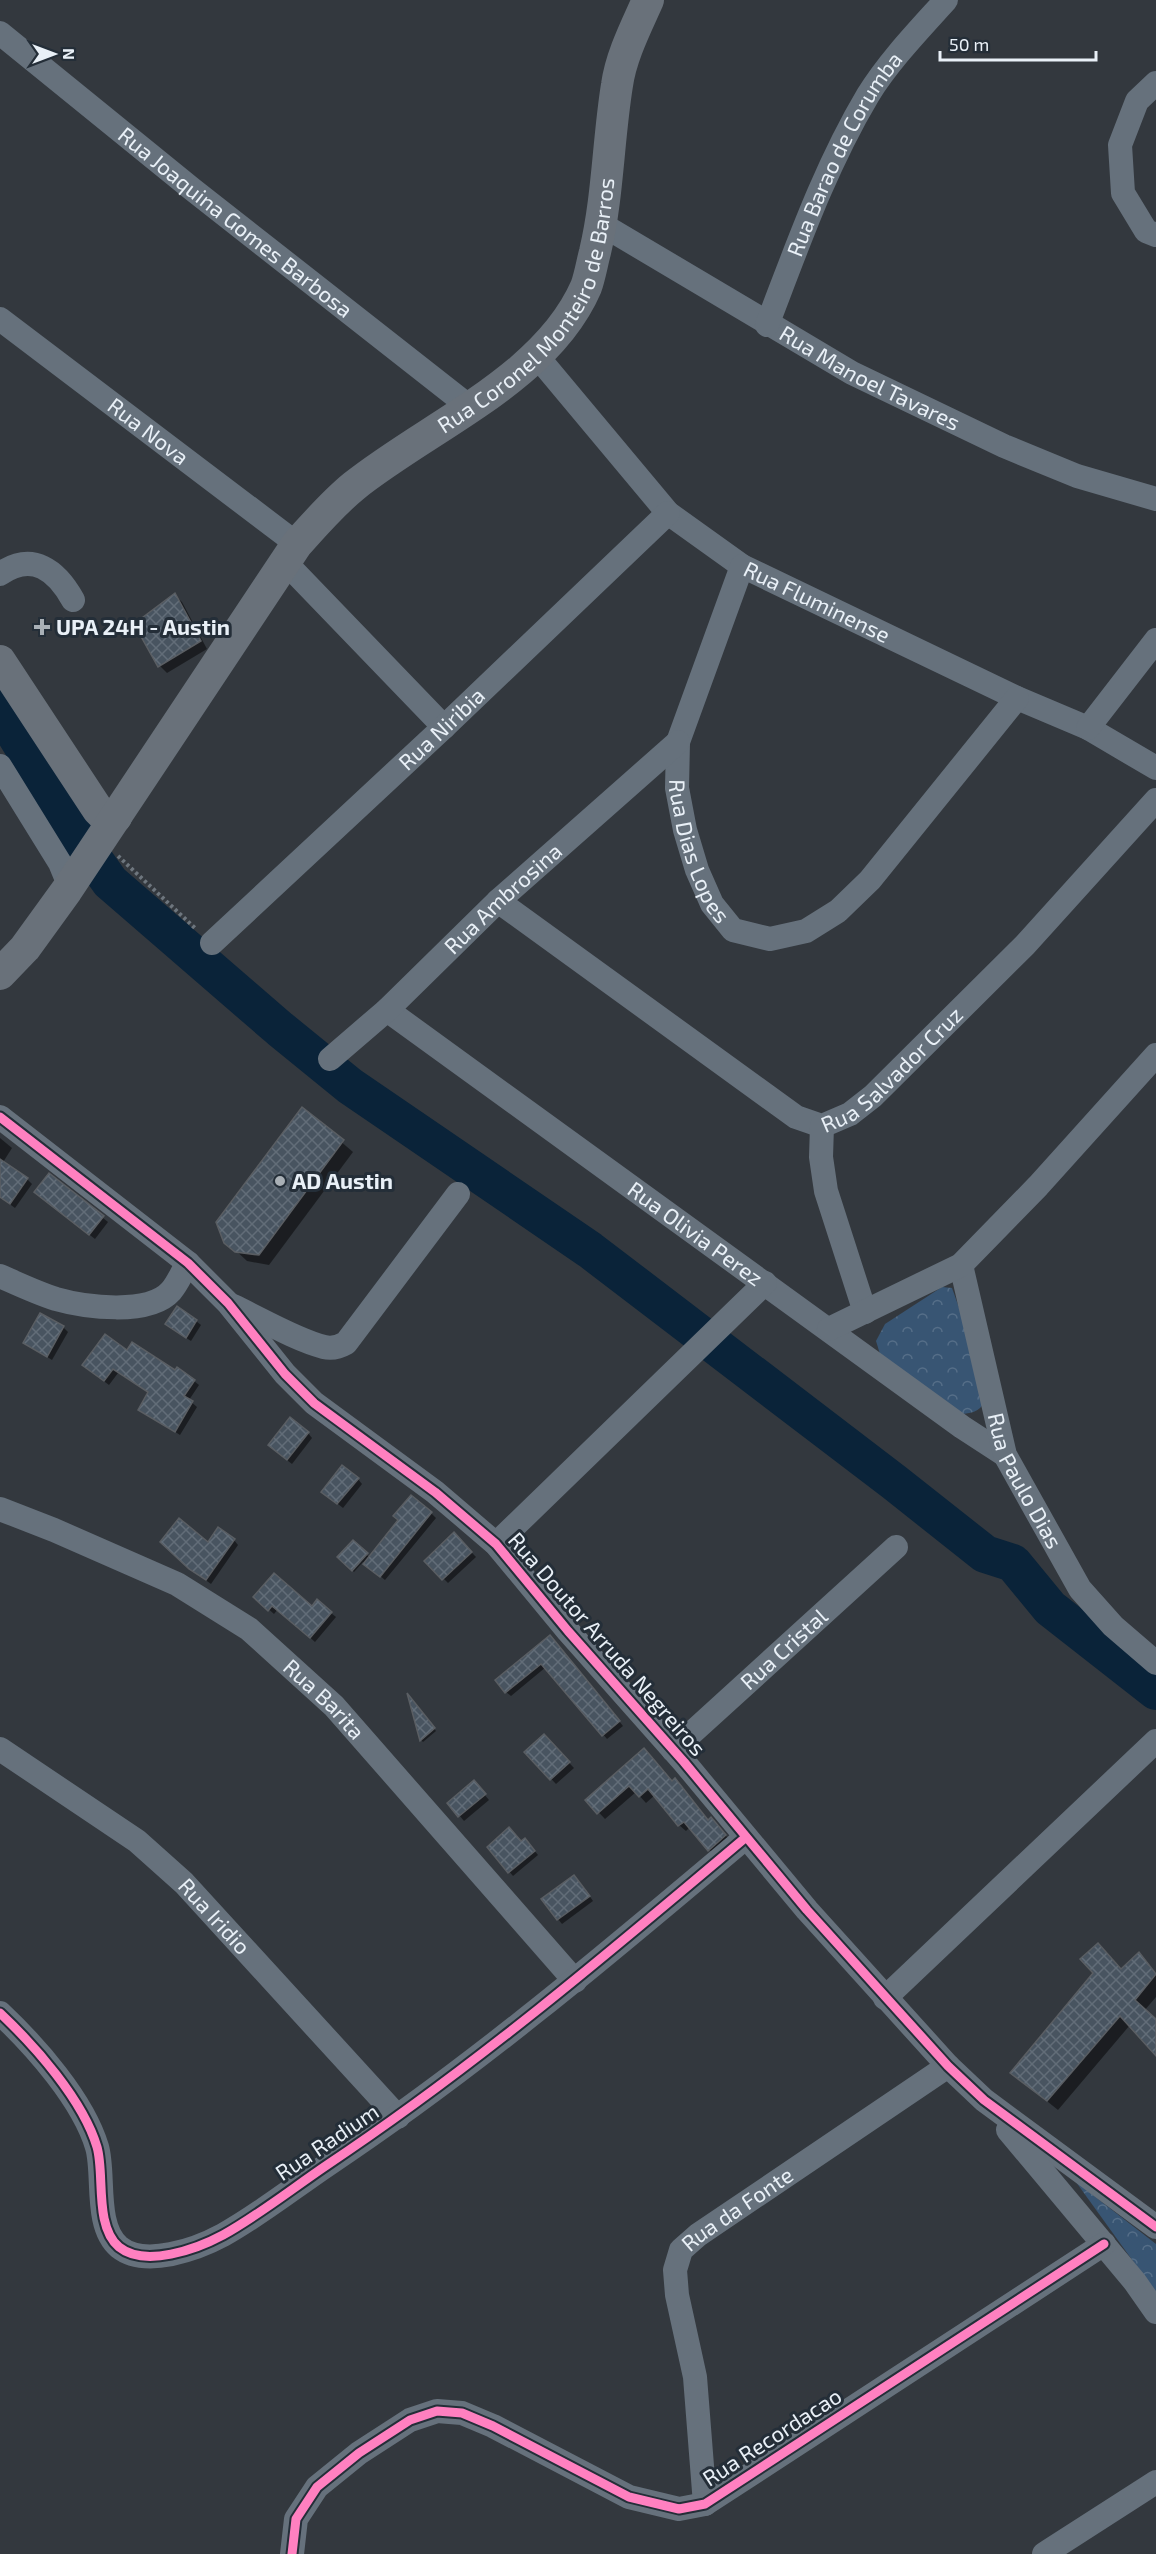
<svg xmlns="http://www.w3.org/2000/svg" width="1156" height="2554" font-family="'Exo 2',sans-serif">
<defs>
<pattern id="park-crowns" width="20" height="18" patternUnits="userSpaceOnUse" patternTransform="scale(1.5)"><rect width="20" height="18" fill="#385573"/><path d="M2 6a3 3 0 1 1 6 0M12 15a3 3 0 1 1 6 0" fill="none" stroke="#556e88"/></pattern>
<pattern id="building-cross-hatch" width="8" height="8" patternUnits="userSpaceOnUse" patternTransform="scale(1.5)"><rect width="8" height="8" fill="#485460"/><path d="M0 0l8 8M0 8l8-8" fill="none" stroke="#626d78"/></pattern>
</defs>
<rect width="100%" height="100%" fill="#33383e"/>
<!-- park -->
<g fill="url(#park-crowns)">
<path d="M942,1287L952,1288L988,1389C984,1406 981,1412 963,1414L880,1354L876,1341L885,1324Z"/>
<path d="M1076,2182L1156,2244V2293Z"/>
</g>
<!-- shadow -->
<g fill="#0007">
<path d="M174,595L182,602L207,649L167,673L160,666L136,624Z"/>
<path d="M303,1109L353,1152L269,1265L247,1261L232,1247Z"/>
<path d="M0,1138L12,1148L0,1167Z"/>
<path d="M49,1175L108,1222L95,1239L41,1197Z"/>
<path d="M27,1179L32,1184L15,1208L0,1197V1180Z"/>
<path d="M196,1321L201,1325L191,1341L172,1329Z"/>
<path d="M63,1327L68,1332L52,1360L25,1343Z"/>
<path d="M127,1352L194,1381L199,1385L189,1400L197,1407L180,1435L140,1409L150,1393L118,1373L109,1385L89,1370Z"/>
<path d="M308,1433L312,1438L292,1464L274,1450Z"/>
<path d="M358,1479L362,1484L343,1508L328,1496Z"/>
<path d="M431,1513L436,1518L385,1580L363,1562L354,1572L339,1557L353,1542L370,1558L399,1520Z"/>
<path d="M454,1534L476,1557L448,1583L426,1561Z"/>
<path d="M234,1540L238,1545L211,1584L196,1573L208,1545Z"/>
<path d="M255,1597L331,1613L336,1617L315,1642L278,1609L274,1614Z"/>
<path d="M554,1641L623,1726L607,1739L546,1667L511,1696L506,1692Z"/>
<path d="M410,1699L436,1731L423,1742L421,1740Z"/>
<path d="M544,1736L574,1768L556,1784L526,1752Z"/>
<path d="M644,1750L709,1822L717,1825L731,1842L715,1856L690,1827L686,1831L679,1825L655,1795L646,1803L636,1792L605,1819L587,1800Z"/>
<path d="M478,1787L489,1800L464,1821L449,1803Z"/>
<path d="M529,1844L538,1855L513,1876L489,1847Z"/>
<path d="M579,1881L593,1901L562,1924L558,1919Z"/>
<path d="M1139,1955L1156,1973V1997L1144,2011L1156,2021V2054L1130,2025L1058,2110L1012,2073Z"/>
</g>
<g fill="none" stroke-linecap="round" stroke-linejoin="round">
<!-- river -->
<path stroke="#0a2339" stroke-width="38" d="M0,709L78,837L110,882L280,1029L350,1086L590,1250L894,1482L985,1554L1013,1563L1050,1608L1156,1691"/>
</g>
<!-- building -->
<g fill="url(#building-cross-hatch)" stroke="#5a5e63" stroke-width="1.5">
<path d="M175,593L201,641L158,667L134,624Z"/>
<path d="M302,1107L344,1140L259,1255L235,1252L224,1243L216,1222Z"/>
<path d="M0,1159L28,1178L10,1204L0,1197Z"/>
<path d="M49,1173L104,1216L89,1235L34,1192Z"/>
<path d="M177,1306L197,1320L186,1338L165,1324Z"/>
<path d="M40,1313L64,1326L47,1357L23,1343Z"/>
<path d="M105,1334L127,1350L132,1342L175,1370L177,1367L195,1380L184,1396L193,1401L175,1432L138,1410L148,1392L113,1369L104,1381L82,1365Z"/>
<path d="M290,1417L309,1432L287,1460L268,1445Z"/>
<path d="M342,1465L359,1478L337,1504L321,1492Z"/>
<path d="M411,1495L432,1512L380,1577L363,1564L398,1520L393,1516Z"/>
<path d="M179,1518L208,1542L218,1527L235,1539L206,1580L189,1569L160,1542Z"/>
<path d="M454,1532L472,1552L442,1580L424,1561Z"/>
<path d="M353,1540L368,1553L352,1571L337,1557Z"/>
<path d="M274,1573L312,1606L317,1599L332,1612L310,1638L272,1606L268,1611L253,1597Z"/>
<path d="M550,1635L620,1721L602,1736L541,1664L505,1693L495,1680Z"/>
<path d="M407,1693L435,1728L420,1741Z"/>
<path d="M544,1734L570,1762L550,1780L524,1752Z"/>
<path d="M644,1748L672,1781L675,1778L708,1820L711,1817L726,1835L708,1851L684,1822L678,1826L648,1789L639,1797L629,1786L597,1814L585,1800Z"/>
<path d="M474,1780L486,1794L458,1817L447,1803Z"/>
<path d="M509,1827L521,1841L525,1838L535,1851L508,1873L487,1847Z"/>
<path d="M574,1875L590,1896L557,1920L541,1899Z"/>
<path d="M1098,1943L1121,1969L1139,1952L1156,1974L1135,2000L1156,2019V2056L1120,2016L1047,2101L1010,2073L1093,1973L1080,1959Z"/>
</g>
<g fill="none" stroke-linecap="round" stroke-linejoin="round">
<!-- path -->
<path stroke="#6e767e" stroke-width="4" stroke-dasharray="3 3" stroke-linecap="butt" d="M118,856L196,929"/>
<!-- minor -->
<g stroke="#66717c" stroke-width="24">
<path id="s1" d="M0,33L192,189L471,408"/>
<path d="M1156,83L1137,101L1120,145L1123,193L1146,231L1156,235"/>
<path id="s2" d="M601,224L852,373L1004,446L1077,476L1156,499"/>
<path id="s3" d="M0,319L297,544"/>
<path id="s4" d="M767,325C797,247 825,167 868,95C889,61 919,30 946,0"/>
<path id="s5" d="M536,355L668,513L742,566L1017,698L1088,728L1156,768"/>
<path d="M285,562L444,727"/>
<path id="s6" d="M742,566L678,742L677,788L685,830L697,870L712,904L733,930L770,939L806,931L838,911L870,880L1017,698"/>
<path d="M0,574C33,551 57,571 73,600"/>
<path d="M1088,728L1156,640"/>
<path d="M0,766L60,863L67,880V890"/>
<path id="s7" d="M498,901L796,1117L822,1126L850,1114L873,1096L1025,945L1156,800"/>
<path id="s8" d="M212,943L444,727L668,513"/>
<path id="s9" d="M387,1010L962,1427L1005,1455"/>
<path id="s10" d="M330,1059L387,1010L498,901L678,742"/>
<path d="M0,1117L188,1263L228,1303L285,1374L314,1403L435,1492L496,1544L568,1631L684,1762L807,1910L948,2066L984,2100L1156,2227"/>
<path d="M822,1126L821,1157L826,1191L865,1312"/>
<path id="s11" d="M961,1265L1005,1455L1080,1589L1113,1626L1156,1663"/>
<path d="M0,1276C18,1284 37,1293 56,1299C84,1307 149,1316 171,1291C178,1283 182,1272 188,1263"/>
<path d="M233,1306C259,1318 296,1340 324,1347C332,1349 339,1347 346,1343L458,1194"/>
<path d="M829,1329L961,1265L1038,1186L1156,1055"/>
<path id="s12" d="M0,1509L54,1530L177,1584L249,1629L334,1706L575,1981"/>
<path d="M496,1544L765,1283"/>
<path id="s13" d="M0,1749L137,1841L184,1883L398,2117"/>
<path id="s14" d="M673,1750L896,1547"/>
<path d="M885,1998L1156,1741"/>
<path d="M0,2013C35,2046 83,2100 97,2147C105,2174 94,2226 119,2247C145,2268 197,2249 223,2235C259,2215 293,2188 327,2165C474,2067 610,1952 745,1838"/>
<path d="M1008,2130L1135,2282L1156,2312"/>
<path id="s15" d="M705,2504L695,2377L677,2295L675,2270L681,2250L698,2235L948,2066"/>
<path d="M292,2554L296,2519L317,2487L359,2453L410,2420L437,2411L462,2413L493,2426L629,2497L679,2509L705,2504L1104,2244"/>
<path d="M1044,2554L1156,2482"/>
</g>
<!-- major -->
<g stroke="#69717a" stroke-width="32">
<path d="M0,661L98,810L103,815L116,817"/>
<path id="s16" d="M0,974L25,948L67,890L297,544C315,524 333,503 354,486C429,426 546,379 586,287C590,276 592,263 595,252C608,197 608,141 617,85C621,56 636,27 648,0"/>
</g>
<!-- cycleway casing -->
<g stroke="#242e38" stroke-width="13">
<g id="cycleway">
<path d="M0,1117L188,1263L228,1303L285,1374L314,1403L435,1492L496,1544L568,1631L684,1762L807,1910L948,2066L984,2100L1156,2227"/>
<path d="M0,2013C35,2046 83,2100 97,2147C105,2174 94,2226 119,2247C145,2268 197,2249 223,2235C259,2215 293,2188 327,2165C474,2067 610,1952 745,1838"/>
<path d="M292,2554L296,2519L317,2487L359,2453L410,2420L437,2411L462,2413L493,2426L629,2497L679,2509L705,2504L1104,2244"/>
</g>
</g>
<!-- cycleway -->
<use href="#cycleway" stroke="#ff80c0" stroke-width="9"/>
</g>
<!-- markers -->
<g fill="#a9b0b6" stroke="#242e38" stroke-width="2">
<path d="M39 618h6v6h6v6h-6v6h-6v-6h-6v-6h6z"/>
<circle cx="280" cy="1181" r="6"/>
</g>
<g text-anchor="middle" stroke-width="6" stroke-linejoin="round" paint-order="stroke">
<!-- street labels -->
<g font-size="22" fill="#e9f0f7" stroke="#242e38">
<text dy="8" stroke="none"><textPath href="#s4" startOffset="188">Rua Barao de Corumba</textPath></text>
<text dy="8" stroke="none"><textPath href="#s1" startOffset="302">Rua Joaquina Gomes Barbosa</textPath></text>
<text dy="8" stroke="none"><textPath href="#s16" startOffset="867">Rua Coronel Monteiro de Barros</textPath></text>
<text dy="8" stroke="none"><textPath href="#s2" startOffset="310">Rua Manoel Tavares</textPath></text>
<text dy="8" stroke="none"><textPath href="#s3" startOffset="186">Rua Nova</textPath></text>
<text dy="8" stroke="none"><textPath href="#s5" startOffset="380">Rua Fluminense</textPath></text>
<text dy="8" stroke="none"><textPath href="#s8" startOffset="314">Rua Niribia</textPath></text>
<text dy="8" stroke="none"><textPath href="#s6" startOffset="300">Rua Dias Lopes</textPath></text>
<text dy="8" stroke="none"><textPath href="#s10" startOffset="236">Rua Ambrosina</textPath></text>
<text dy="8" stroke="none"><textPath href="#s7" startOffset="486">Rua Salvador Cruz</textPath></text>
<text dy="8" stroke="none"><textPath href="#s9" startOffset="381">Rua Olivia Perez</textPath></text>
<text dy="8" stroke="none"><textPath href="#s11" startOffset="226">Rua Paulo Dias</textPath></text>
<text transform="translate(607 1644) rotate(49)" y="8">Rua Doutor Arruda Negreiros</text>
<text dy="8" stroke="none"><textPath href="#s14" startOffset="150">Rua Cristal</textPath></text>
<text dy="8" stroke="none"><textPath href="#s12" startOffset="380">Rua Barita</textPath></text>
<text dy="8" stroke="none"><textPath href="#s13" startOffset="273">Rua Iridio</textPath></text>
<text transform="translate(327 2142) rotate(-34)" y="8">Rua Radium</text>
<text dy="8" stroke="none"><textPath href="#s15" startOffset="327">Rua da Fonte</textPath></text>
<text transform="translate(772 2437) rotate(-33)" y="8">Rua Recordacao</text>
</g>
<!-- poi labels -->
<g font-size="22" font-weight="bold" fill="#e9f0f7" stroke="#242e38" text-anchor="start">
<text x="56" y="635">UPA 24H - Austin</text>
<text x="292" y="1189">AD Austin</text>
</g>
</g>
<!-- north arrow -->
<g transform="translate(54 54) rotate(90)" stroke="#242e38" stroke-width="4.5" paint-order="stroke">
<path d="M0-4.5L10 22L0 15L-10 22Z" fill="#e9f0f7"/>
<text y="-9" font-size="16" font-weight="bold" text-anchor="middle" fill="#e9f0f7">N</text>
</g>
<!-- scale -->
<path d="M940 51v9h156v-9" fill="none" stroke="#e9f0f7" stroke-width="3"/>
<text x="949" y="51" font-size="18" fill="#e9f0f7" stroke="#242e38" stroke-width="4.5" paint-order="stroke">50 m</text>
</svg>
